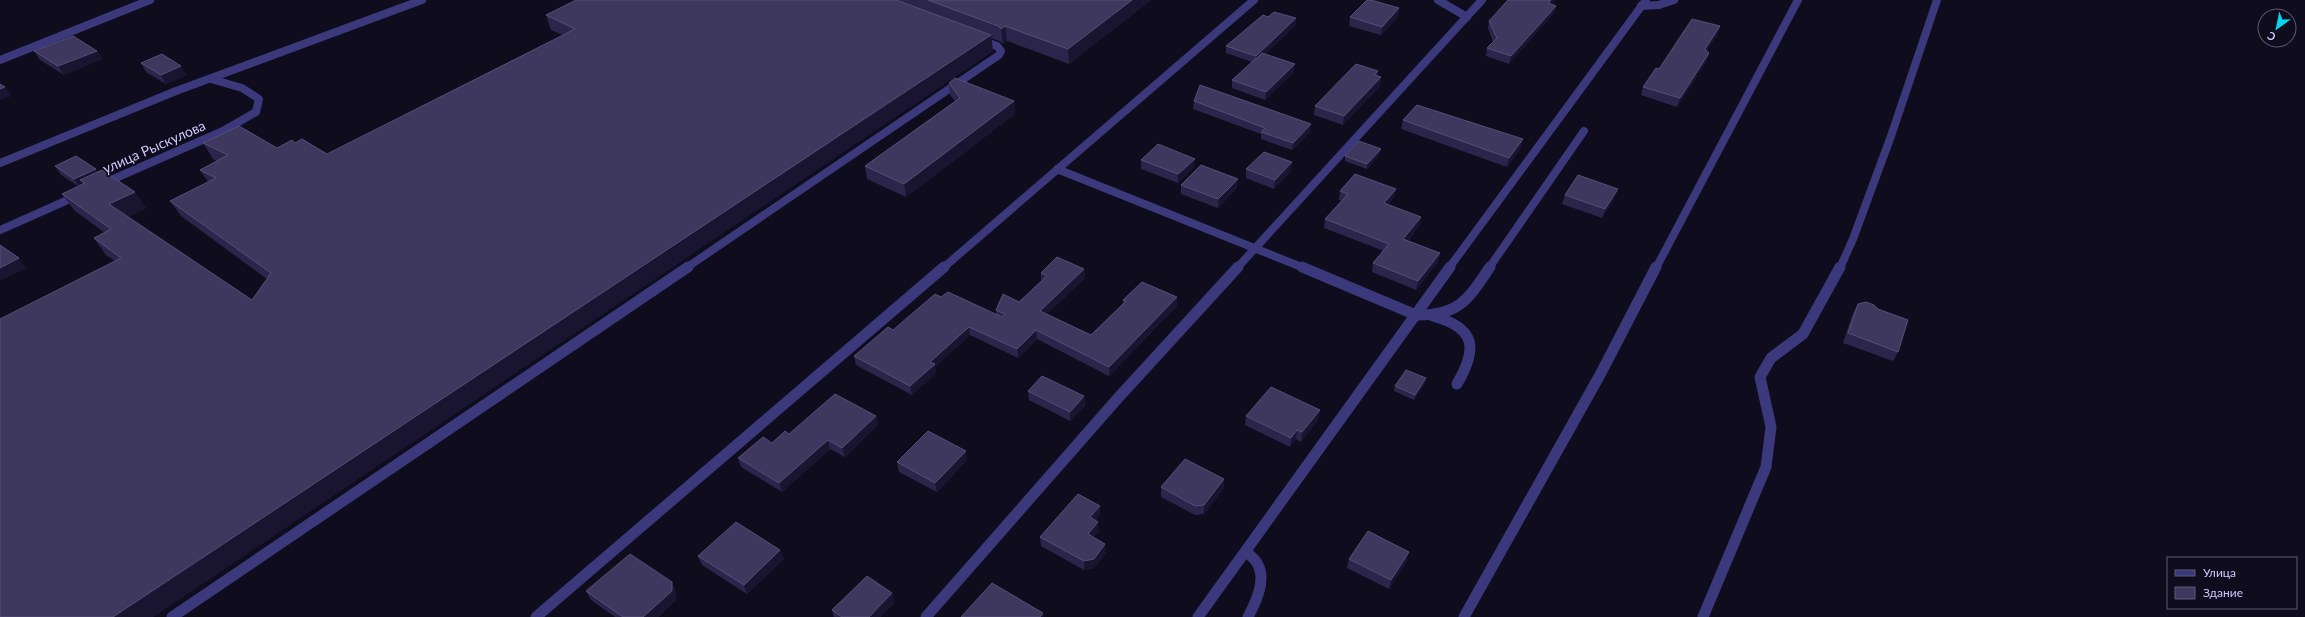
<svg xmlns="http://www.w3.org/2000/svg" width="2305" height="617" font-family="Lato,sans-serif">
<rect width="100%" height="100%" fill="#0f0c1d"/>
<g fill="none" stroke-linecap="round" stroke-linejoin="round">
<!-- minor-far1 -->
<g stroke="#3b387b" stroke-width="8">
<path d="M1438,0L1467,17"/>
<path d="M1641,6L1659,5L1674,0"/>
<path d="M0,60L150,0"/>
<path d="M0,163L176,91L422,0"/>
<path d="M1057,169L1304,268"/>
<path d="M102,184L223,131L256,112L259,99L242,88L211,79"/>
<path d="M0,230L79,195"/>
<path d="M686,268L999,55L1001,51L997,46L981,40"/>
<path d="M943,268L1254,0"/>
<path d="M1237,268L1482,0"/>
<path d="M1449,268L1646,0"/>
<path d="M1489,268L1584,131"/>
<path d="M1656,268L1798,0"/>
<path d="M1840,268L1853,239L1891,136L1937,0"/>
</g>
<!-- minor -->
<g stroke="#3b387b" stroke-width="11">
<path d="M1302,267L1416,315C1460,316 1468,299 1490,267"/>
<path d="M1433,316C1476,328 1478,348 1457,384"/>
<path d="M1246,551C1249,555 1254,558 1257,563C1267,579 1256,602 1248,617"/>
<path d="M172,617L688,267"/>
<path d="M536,617L944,267"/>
<path d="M926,617L1118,398L1238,267"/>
<path d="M1198,617L1450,267"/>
<path d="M1464,617L1601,373L1656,267"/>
<path d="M1703,617L1766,467L1771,427L1760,377L1771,358L1803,334L1840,267"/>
</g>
</g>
<!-- wall -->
<g fill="#2c254b">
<path d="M576,0H1151L1069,64L1007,41L1003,44L999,41L991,38L993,51L153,617L115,261L106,255L94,238L105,233L74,210L62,194L78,186L61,175L55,166L98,172L146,208L128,217L252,300L267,279L181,216L170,201L208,182L200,170L217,161L213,159L203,143L277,148L295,143L327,154L563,35L551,30L546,15Z"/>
<path d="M1508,0H1555L1552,4L1556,6L1554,13L1509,64L1486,56L1487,48L1493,42L1488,28L1489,21Z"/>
<path d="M1399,8L1398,17L1381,35L1349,26L1350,17Z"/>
<path d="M1296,25L1265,54L1294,72L1265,100L1232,88V80L1252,62L1226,53V46Z"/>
<path d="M1720,26L1717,35L1706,51L1709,53L1706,62L1677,107L1641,95L1643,87L1659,69Z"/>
<path d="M34,51H97L102,59L64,75L40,60Z"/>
<path d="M141,63L187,75L166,84L146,72Z"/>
<path d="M1378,76L1381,77L1380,86L1343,125L1314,115L1315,106Z"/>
<path d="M949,83L1014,101L1015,114L906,197L867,179L865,166L955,101L950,95Z"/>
<path d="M1194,101L1310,132L1292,150L1261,139V134L1193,109Z"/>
<path d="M1403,120L1521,148L1507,167L1401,129Z"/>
<path d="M1380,153L1367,169L1345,161V156Z"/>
<path d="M1141,160L1194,167L1178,183L1141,169Z"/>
<path d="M1246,169L1291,171L1274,189L1246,178Z"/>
<path d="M1181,185L1237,188L1218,208L1181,194Z"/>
<path d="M1396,189L1394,197L1388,205L1421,217L1419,226L1408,241L1440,253L1438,262L1416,290L1372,272L1373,263L1384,251L1324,228L1325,219L1342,201L1339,200L1340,191Z"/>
<path d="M1565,195L1615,198L1602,218L1562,204Z"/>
<path d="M1084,269L1085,278L1047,314L1091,335L1123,304V300L1177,297V306L1109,376L1037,339L1018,358L970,335L935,367L936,373L912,395L856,365L854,356L893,330L941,297L996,315V310L1019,302L1041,281V273Z"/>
<path d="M1858,304L1898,352L1893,361L1843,343L1853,313Z"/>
<path d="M1425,383L1414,400L1394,391L1395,386Z"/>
<path d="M1028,391L1084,396L1085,406L1070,421L1029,400Z"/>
<path d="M876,416L878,425L845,457L830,449L782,492L741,467L738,458L772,443L789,434Z"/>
<path d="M1246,416L1318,420L1301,442L1296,439L1290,447L1245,425Z"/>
<path d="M967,460L937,492L899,472L897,462Z"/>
<path d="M1224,479V488L1204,514L1195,515L1161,497V487Z"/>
<path d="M1100,515L1096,520L1099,531L1093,537L1106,553L1094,568L1084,570L1041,546L1040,537Z"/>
<path d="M780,550L784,559L747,594L702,565L698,556Z"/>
<path d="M1349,559L1407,561L1389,589L1347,568Z"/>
<path d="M586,591H676V600L658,617H615L591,600Z"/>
<path d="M895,602L880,617H834L832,610Z"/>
</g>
<!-- shaded-wall -->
<g fill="#191430">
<path d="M1132,0H1151L1069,64L1068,49Z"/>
<path d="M1551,0H1555L1547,11L1548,3Z"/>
<path d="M1556,6L1554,13L1509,64L1511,56Z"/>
<path d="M1399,8L1398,17L1381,35L1382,27Z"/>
<path d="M1296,18V25L1256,63V56Z"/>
<path d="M1005,26L1007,41L1003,44L1001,29Z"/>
<path d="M1720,26L1717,35L1702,58L1705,49Z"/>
<path d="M991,35L993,51L153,617H113Z"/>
<path d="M97,51L102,59L64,75L58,66Z"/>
<path d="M1709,53L1706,62L1677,107L1680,98Z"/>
<path d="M1295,64L1294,72L1265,100L1266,92Z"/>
<path d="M181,66L187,75L166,84L161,75Z"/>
<path d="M1378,71L1377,80L1375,75Z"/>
<path d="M1381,77L1380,86L1343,125L1344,116Z"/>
<path d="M5,87L12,96L0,100V89Z"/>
<path d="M1014,101L1015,114L906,197L904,184Z"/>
<path d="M1311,124L1310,132L1292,150L1293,143Z"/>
<path d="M1523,139L1521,148L1507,167L1509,158Z"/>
<path d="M1381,149L1380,153L1367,169V164Z"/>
<path d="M1195,159L1194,167L1178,183V174Z"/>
<path d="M1292,162L1291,171L1274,189L1275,180Z"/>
<path d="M96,169L102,178L80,180L85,186L80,188L74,179Z"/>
<path d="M1238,179L1237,188L1218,208V199Z"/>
<path d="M1396,189L1394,197L1383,212L1384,203Z"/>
<path d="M1618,189L1615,198L1602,218L1605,209Z"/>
<path d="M135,192L146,208L121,220L109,204Z"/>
<path d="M1421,217L1419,226L1402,248L1403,239Z"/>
<path d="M1440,253L1438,262L1416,290L1418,281Z"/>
<path d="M19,258L26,268L0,281V268Z"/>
<path d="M1084,269L1085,278L1041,320L1040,311Z"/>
<path d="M1177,297V306L1109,376V367Z"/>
<path d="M969,327L970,335L935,367L936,373L912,395L910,386L930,362Z"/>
<path d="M1036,330L1037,339L1018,358L1017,349Z"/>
<path d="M1426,378L1425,383L1414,400L1415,395Z"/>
<path d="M1084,396L1085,406L1070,421V412Z"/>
<path d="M1320,410L1318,420L1301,442L1302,432Z"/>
<path d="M876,416L878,425L845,457L842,448Z"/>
<path d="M1297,430L1296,439L1290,447L1291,438Z"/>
<path d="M828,440L830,449L782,492L779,483Z"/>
<path d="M966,451L967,460L937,492L935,483Z"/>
<path d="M1224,479V488L1204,514V505Z"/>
<path d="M1100,506V515L1091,526L1090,517Z"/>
<path d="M1098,522L1099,531L1088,543V534Z"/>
<path d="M1105,544L1106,553L1094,568L1084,570V561Z"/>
<path d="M780,550L784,559L747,594L744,585Z"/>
<path d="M1409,552L1407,561L1389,589L1391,580Z"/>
<path d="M672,582L676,591V600L658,617H643Z"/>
<path d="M892,593L895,602L880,617H869Z"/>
<path d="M1043,613L1044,617H1040Z"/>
</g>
<!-- building -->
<g fill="#3e375e" stroke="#554e77">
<path d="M576,0H896L991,35L113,617H0V319L121,258L94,238L111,229L62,194L85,183L80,180L102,170L135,192L109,204L252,300L271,273L170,201L216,178L200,170L228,155L203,143L239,126L277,148L292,140L295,143L302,139L327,154L575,29L546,15Z"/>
<path d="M928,0H1132L1068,49L1005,26L1001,29L998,26Z"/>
<path d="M1367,0H1371L1399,8L1382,27L1350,17Z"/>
<path d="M1508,0H1551L1548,3L1556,6L1511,56L1487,48L1497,38L1489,21Z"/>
<path d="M1274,12L1296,18L1256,56L1226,46L1263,15L1268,17Z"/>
<path d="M1692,19L1720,26L1705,49L1709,53L1680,98L1643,87L1656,68L1659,69Z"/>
<path d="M73,36L97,51L58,66L34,51Z"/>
<path d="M1262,53L1295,64L1266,92L1232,80Z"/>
<path d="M162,54L181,66L161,75L141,63Z"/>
<path d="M1356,64L1378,71L1375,75L1381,77L1344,116L1315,106Z"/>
<path d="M955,78L1014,101L904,184L865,166L960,98L949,83Z"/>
<path d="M0,84L5,87L0,89Z"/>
<path d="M1200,85L1311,124L1293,143L1261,132L1265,128L1194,101Z"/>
<path d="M1417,105L1523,139L1509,158L1403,120Z"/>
<path d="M1359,141L1381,149L1367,164L1345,156Z"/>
<path d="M1158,144L1195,159L1178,174L1141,160Z"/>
<path d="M1264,152L1292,162L1275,180L1246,169Z"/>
<path d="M76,156L96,169L74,179L55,166Z"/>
<path d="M1201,165L1238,179L1218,199L1181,185Z"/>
<path d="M1355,174L1396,189L1384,203L1421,217L1403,239L1440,253L1418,281L1373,263L1389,244L1325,219L1348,194L1340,191Z"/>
<path d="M1578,175L1618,189L1605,209L1565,195Z"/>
<path d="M0,245L19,258L0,268Z"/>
<path d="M1057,257L1084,269L1040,311L1091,335L1126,301L1123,300L1142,282L1177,297L1109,367L1036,330L1017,349L969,327L930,362L935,364L910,386L854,356L888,327L893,330L935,294L941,297L948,292L1002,317L1005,314L996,310L1003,294L1019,302L1047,276L1041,273Z"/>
<path d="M1866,302L1874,305L1878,309L1908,320L1898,352L1848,333L1858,304Z"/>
<path d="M1406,370L1426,378L1415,395L1395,386Z"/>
<path d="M1042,376L1084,396L1070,412L1028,391Z"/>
<path d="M1271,387L1320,410L1302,432L1297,430L1291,438L1246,416Z"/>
<path d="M835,394L876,416L842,448L828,440L779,483L738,458L763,437L772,443L785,431L789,434Z"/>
<path d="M928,431L966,451L935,483L897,462Z"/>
<path d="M1185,459L1224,479L1204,505L1195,506L1161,487Z"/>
<path d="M1078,494L1100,506L1090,517L1098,522L1088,534L1105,544L1094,559L1084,561L1040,537Z"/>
<path d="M736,522L780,550L744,585L698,556Z"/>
<path d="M1368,531L1409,552L1391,580L1349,559Z"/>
<path d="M630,554L672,582V591L643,617H623L586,591Z"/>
<path d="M867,576L892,593L869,617H842L832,610Z"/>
<path d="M992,583L1043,613L1040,617H961Z"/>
</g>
<g text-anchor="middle" stroke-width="3.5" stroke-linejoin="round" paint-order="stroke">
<!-- street labels -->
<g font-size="14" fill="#d0c9fe" stroke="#0f0c1d">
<text transform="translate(154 147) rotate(-24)" y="5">улица Рыскулова</text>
</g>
</g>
<!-- legend -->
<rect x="2167" y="557" width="130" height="52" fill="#0f0c1d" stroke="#5c5877"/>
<rect x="2175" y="570" width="20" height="6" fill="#3b387b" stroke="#5c5877"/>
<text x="2203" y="577" font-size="12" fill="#d0c9fe">Улица</text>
<rect x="2175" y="587" width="20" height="12" fill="#3e375e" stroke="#5c5877"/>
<text x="2203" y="597" font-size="12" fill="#d0c9fe">Здание</text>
<!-- north arrow -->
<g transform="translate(2277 28) rotate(213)"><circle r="19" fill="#0f0c1d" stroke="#5c5877"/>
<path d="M0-3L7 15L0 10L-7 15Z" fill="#05d5ee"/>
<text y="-6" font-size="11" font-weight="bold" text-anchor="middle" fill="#d0c9fe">С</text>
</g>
</svg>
